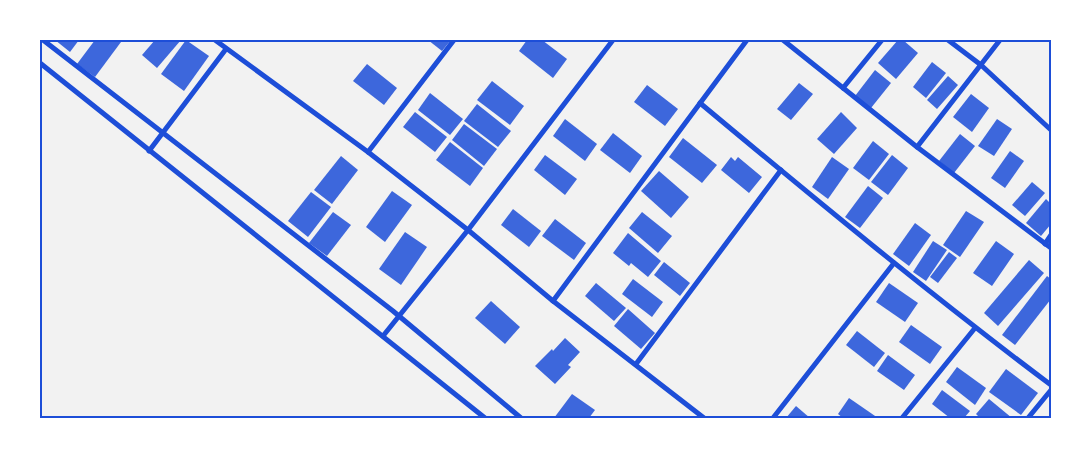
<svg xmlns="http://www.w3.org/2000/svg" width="1091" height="458" font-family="Helvetica,sans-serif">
<rect width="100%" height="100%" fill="#f2f2f2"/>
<!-- building -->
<g fill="#3d67dc">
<path d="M55,40H79L70,52Z"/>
<path d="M95,40H118L121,42L95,77L77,64Z"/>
<path d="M155,40H181L157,68L142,55Z"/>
<path d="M186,40L209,56L184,91L161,74Z"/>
<path d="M428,40H451L442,51Z"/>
<path d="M527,40H542L567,59L553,78L519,51Z"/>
<path d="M898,40H903L918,53L896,79L878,63Z"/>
<path d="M932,62L946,73L926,98L913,87Z"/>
<path d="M367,64L397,88L384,105L353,81Z"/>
<path d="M875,70L891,83L871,108L855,96Z"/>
<path d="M948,76L958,85L937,109L927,100Z"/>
<path d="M492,81L524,106L510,125L477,100Z"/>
<path d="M799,83L813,94L791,120L777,109Z"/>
<path d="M647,85L678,109L665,126L634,102Z"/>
<path d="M430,93L463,119L450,135L418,110Z"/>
<path d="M971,94L989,108L972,132L953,117Z"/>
<path d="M477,104L511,131L498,147L464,121Z"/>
<path d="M415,112L447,137L435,152L403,127Z"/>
<path d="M841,112L857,128L834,154L817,139Z"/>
<path d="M565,119L597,144L585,161L553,136Z"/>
<path d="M997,119L1012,129L994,156L978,146Z"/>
<path d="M464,124L497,149L484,166L452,140Z"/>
<path d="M613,133L642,156L630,173L600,150Z"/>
<path d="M960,134L975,146L954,173L939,161Z"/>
<path d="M683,138L717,165L702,183L669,157Z"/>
<path d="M873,141L889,154L869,180L853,168Z"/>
<path d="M450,142L483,168L470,186L436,160Z"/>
<path d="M1010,151L1024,161L1005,188L991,178Z"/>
<path d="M545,155L577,179L565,195L534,170Z"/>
<path d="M892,155L908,168L888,195L871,182Z"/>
<path d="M341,156L358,170L332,204L314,190Z"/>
<path d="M731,157L735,161L738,157L762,177L749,193L721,170Z"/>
<path d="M832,157L849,169L828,199L812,187Z"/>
<path d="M659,171L689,197L671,218L641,191Z"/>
<path d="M1032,182L1045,193L1025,216L1012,205Z"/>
<path d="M868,186L883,198L860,228L845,217Z"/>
<path d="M392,191L412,205L385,242L366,227Z"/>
<path d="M311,192L331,207L308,237L288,221Z"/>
<path d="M1046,199L1051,204V224L1041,236L1026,223Z"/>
<path d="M513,209L541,231L529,247L501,225Z"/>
<path d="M966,211L984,222L960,257L943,245Z"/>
<path d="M333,212L351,225L327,256L309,243Z"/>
<path d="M642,212L672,236L658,253L629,228Z"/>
<path d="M555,219L586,243L574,260L542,236Z"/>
<path d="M915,223L931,235L909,266L893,254Z"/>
<path d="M405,232L427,247L401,285L379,269Z"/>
<path d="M628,233L661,261L648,277L631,263L629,266L613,253Z"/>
<path d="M933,241L947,250L926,281L913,272Z"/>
<path d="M996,241L1014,254L992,286L973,273Z"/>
<path d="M949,252L957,258L938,283L930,277Z"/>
<path d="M1029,260L1044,273L998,326L984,313Z"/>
<path d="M664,262L690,283L680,296L654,275Z"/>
<path d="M1047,276L1051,279V299L1015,345L1002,335Z"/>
<path d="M633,279L663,302L652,317L622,294Z"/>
<path d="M596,283L626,308L614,321L585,296Z"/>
<path d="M889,283L918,303L905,322L876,302Z"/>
<path d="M491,301L520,327L505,344L475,318Z"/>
<path d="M628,309L655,333L641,349L614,326Z"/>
<path d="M911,325L942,347L930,364L899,342Z"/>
<path d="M857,331L885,353L874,367L846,345Z"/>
<path d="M565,338L580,352L568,365L571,367L555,384L535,366L552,349L553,351Z"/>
<path d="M888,355L915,375L904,390L877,371Z"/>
<path d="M957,367L986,388L975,405L946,382Z"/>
<path d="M1006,369L1038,393L1021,415L989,392Z"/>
<path d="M942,390L970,411L964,418H950L932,404Z"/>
<path d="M572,394L595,410L589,418H554Z"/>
<path d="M849,398L878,418H843L838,414Z"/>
<path d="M989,399L1012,418H980L976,414Z"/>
<path d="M796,406L810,418H786Z"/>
</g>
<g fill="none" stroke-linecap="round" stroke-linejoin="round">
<!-- minor -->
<g stroke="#1d4ed8" stroke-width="5">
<path d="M43,40L393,311L521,418"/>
<path d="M215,40L368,152L468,230L553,301L704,418"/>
<path d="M783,40L917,147L1051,248"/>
<path d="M948,40L981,65L1051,130"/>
<path d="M40,63L485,418"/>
<path d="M843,88L882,40"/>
<path d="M700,103C815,199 931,295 1051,385"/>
<path d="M917,147L1000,40"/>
<path d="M149,151L226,49"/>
<path d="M368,152L454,40"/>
<path d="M1045,244L1051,235"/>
<path d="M553,301L747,40"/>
<path d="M383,336L468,230L613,40"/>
<path d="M636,364L781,170"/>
<path d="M773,418L894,263"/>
<path d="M902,418L975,328"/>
<path d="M1028,418L1051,390"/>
</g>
</g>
<!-- border -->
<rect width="1091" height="458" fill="none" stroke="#ffffff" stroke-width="82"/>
<rect x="41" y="41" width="1009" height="376" fill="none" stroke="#1d4ed8" stroke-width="2"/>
</svg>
